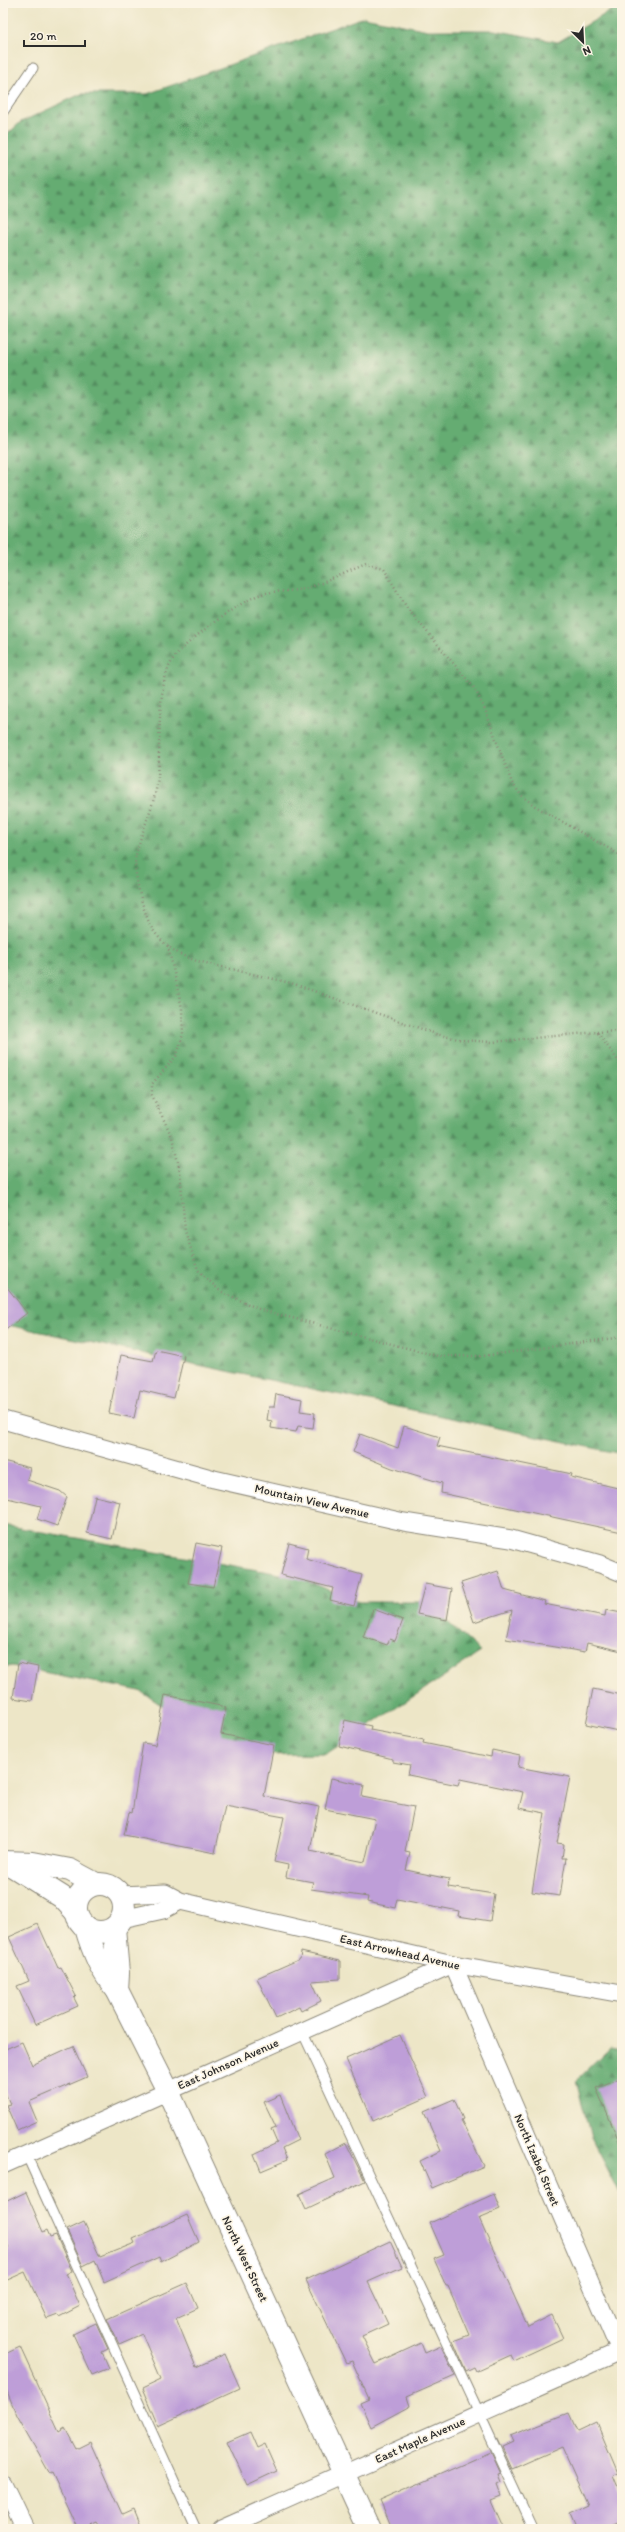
<svg xmlns="http://www.w3.org/2000/svg" width="625" height="2532" font-family="Itim,sans-serif">
<defs>
<pattern id="forest-firs" width="22" height="20" patternUnits="userSpaceOnUse"><rect width="22" height="20" fill="#65ac72"/><path d="M5 1l3.5 6h-7zM16 11l3.5 6h-7z" fill="#538c5e"/></pattern>
</defs>
<rect width="100%" height="100%" fill="#fcf5e5"/>
<filter id="ink" filterUnits="userSpaceOnUse"><feTurbulence type="fractalNoise" baseFrequency=".025" numOctaves="2"/><feDisplacementMap in="SourceGraphic" scale="8" xChannelSelector="R" yChannelSelector="G"/><feConvolveMatrix kernelMatrix="1 2 1 2 8 2 1 2 1" color-interpolation-filters="sRGB"/></filter>
<filter id="wash" filterUnits="userSpaceOnUse"><feTurbulence type="fractalNoise" baseFrequency=".012" numOctaves="4" result="noise"/><feDisplacementMap in="SourceGraphic" scale="16" xChannelSelector="R" yChannelSelector="G"/><feGaussianBlur stdDeviation="0.9" result="paint"/><feColorMatrix in="noise" values="0 0 0 0 0 0 0 0 0 0 0 0 0 0 0 0 0 1.4 0 .05"/><feComposite in="paint" operator="in"/></filter>
<g filter="url(#wash)">
<rect width="100%" height="100%" fill="#ede6c7"/>
<!-- forest -->
<g fill="url(#forest-firs)" stroke="#486c4e">
<path d="M622,4V1454L3,1324V138L21,122L81,94H147L364,17L428,30H494L558,42Z"/>
<path d="M3,1525L297,1577L359,1602H425L481,1652L326,1754L260,1755L198,1729L140,1691L12,1666L3,1668Z"/>
<path d="M610,2048L622,2050V2197L591,2137L576,2081Z"/>
</g>
<g id="blocks">
<!-- building -->
<g fill="#be9ed8">
<path d="M3,1282L27,1313L3,1332Z"/>
<path d="M156,1350L184,1356L174,1398L140,1390L134,1418L109,1413L121,1355L153,1361Z"/>
<path d="M276,1394L302,1399L300,1411L315,1413L313,1428L298,1426L296,1432L271,1428L272,1421L267,1420L269,1407H274Z"/>
<path d="M404,1426L440,1437L437,1446L572,1474L571,1477L622,1489V1532L441,1493L442,1483L392,1468L353,1452L360,1434L398,1448Z"/>
<path d="M3,1461L30,1468L27,1480L60,1491L67,1497L57,1526L37,1519L41,1506L3,1497Z"/>
<path d="M95,1496L120,1502L112,1539L87,1533Z"/>
<path d="M196,1543L222,1548L213,1587L188,1583Z"/>
<path d="M289,1543L308,1548L306,1559L362,1575L354,1606L330,1600L333,1588L281,1575Z"/>
<path d="M498,1571L504,1590L545,1601L544,1604L605,1616L606,1610L622,1613V1651L587,1643L585,1652L506,1639L512,1610L474,1622L461,1583Z"/>
<path d="M425,1584L452,1589L447,1620L417,1614Z"/>
<path d="M373,1609L403,1620L395,1641L390,1639L387,1645L363,1637Z"/>
<path d="M18,1663L38,1667L32,1701L13,1698Z"/>
<path d="M593,1689L622,1695V1711L618,1731L586,1724Z"/>
<path d="M165,1695L226,1707L221,1734L274,1745L264,1796L319,1807L310,1851L365,1862L375,1819L325,1809L331,1778L364,1785L362,1797L414,1807L405,1852L410,1853L406,1870L449,1879L448,1887L494,1894L490,1921L458,1916L459,1911L397,1899L395,1908L367,1902L368,1897L311,1889L313,1882L286,1877L288,1865L274,1862L284,1817L225,1806L215,1853L124,1835L129,1812L132,1813L143,1743L155,1745Z"/>
<path d="M345,1720L371,1726L370,1730L424,1740L423,1743L491,1757L492,1750L520,1756L518,1767L570,1777L557,1843L564,1844L562,1858H566L560,1896L532,1892L545,1813L519,1808L523,1792L460,1779L458,1785L408,1775L410,1765L393,1762V1759L339,1746Z"/>
<path d="M38,1924L58,1968L61,1967L76,1996L74,1998L78,2006L35,2025L17,1986L29,1981L9,1937Z"/>
<path d="M301,1952L340,1961V1979L312,1981L321,2001L301,2011L299,2007L276,2018L257,1978L300,1959Z"/>
<path d="M400,2035L428,2097L373,2121L346,2059Z"/>
<path d="M22,2042L32,2065L73,2046L87,2077L29,2102L37,2121L17,2130L6,2105L10,2104L3,2088V2050Z"/>
<path d="M622,2077V2148L596,2088Z"/>
<path d="M280,2095L298,2140L282,2148L287,2160L261,2171L254,2154L277,2143L271,2129L276,2127L264,2102Z"/>
<path d="M454,2099L463,2119L461,2120L484,2166L432,2188L420,2161L441,2151L424,2112Z"/>
<path d="M346,2143L365,2181L306,2209L299,2194L335,2178L325,2154Z"/>
<path d="M26,2192L43,2232L47,2230L50,2237L56,2235L72,2271L66,2274L80,2306L59,2317L58,2315L47,2319L25,2272L3,2282V2250L9,2248L3,2234V2203Z"/>
<path d="M494,2194L500,2209L479,2218L528,2327L552,2315L563,2338L514,2361L511,2355L476,2371L474,2367L466,2371L453,2341L469,2335L448,2286H446L434,2259L444,2255L430,2223Z"/>
<path d="M187,2215L199,2242L161,2262L159,2257L104,2282L95,2260L83,2266L67,2230L84,2222L100,2257L135,2243L133,2239Z"/>
<path d="M390,2241L402,2267L368,2282L388,2324L362,2336L376,2364L421,2343L425,2353L441,2346L455,2376L407,2397L410,2406L371,2427L360,2403L369,2399L352,2361L346,2363L306,2280Z"/>
<path d="M187,2283L198,2308L176,2318L196,2367L225,2354L240,2388L158,2426L142,2388L161,2379L142,2334L119,2344L107,2319Z"/>
<path d="M96,2323L108,2349L102,2352L109,2368L92,2375L73,2334Z"/>
<path d="M20,2347L59,2432L65,2428L76,2449L90,2442L123,2515L134,2510L142,2529H93L99,2526L97,2523L84,2529H78L52,2473L50,2474L17,2416L3,2381V2355Z"/>
<path d="M569,2413L577,2431L596,2422L618,2474L613,2476L622,2498V2521L605,2529H577L570,2513L588,2505L562,2447L512,2469L502,2447L513,2442L510,2436Z"/>
<path d="M250,2432L257,2448L265,2444L277,2471L247,2485L227,2442Z"/>
<path d="M491,2452L501,2474L498,2475L501,2483L497,2485L501,2496L491,2500L504,2529H391L379,2501Z"/>
</g>
</g>
</g>
<g filter="url(#ink)">
<use href="#blocks" fill-opacity="0" stroke="#8c8879" stroke-width="1"/>
<g fill="none" stroke-linecap="round" stroke-linejoin="round">
<!-- lane casing -->
<g stroke="#8c8879" stroke-width="11">
<g id="lane">
<path d="M3,112L33,68"/>
<path d="M302,2031L533,2529"/>
<path d="M26,2154L196,2529"/>
</g>
</g>
<!-- street casing -->
<g stroke="#8c8879" stroke-width="19">
<g id="street">
<path d="M3,1420L214,1479L404,1522L511,1539L600,1564L622,1573"/>
<path d="M121,1895L165,1893L180,1901L453,1964L622,1994"/>
<path d="M122,1919L163,1910L180,1901"/>
<path d="M453,1964L622,2356"/>
<path d="M3,2165L453,1964"/>
<path d="M3,2483L25,2529"/>
<path d="M220,2529L620,2351"/>
</g>
</g>
<!-- secondary casing -->
<g stroke="#8c8879" stroke-width="24">
<g id="secondary">
<path d="M3,1862L33,1863L70,1870L96,1884"/>
<path d="M8,1863L62,1897L76,1912"/>
<circle cx="100" cy="1908" r="24"/>
<path d="M86,1928C93,1952 101,1971 117,1990L168,2091L369,2529"/>
<path d="M114,1928L118,1973L117,1990"/>
</g>
</g>
<!-- path -->
<g stroke="#8c8879" stroke-width="2.5" stroke-dasharray="1 3" stroke-linecap="butt">
<path d="M622,856L535,806L521,795L512,783L486,712L475,689L407,608L384,569L366,564C347,572 327,582 307,588C293,592 277,590 262,594C241,600 191,638 176,655C155,680 161,743 158,776C156,803 142,828 136,855C132,871 144,916 153,930C164,946 180,956 197,961L291,983L436,1034L462,1040L492,1042L597,1032L622,1066"/>
<path d="M168,946L182,1008L183,1034L177,1055L152,1084V1095L172,1137L180,1171L185,1231L198,1270L220,1291L261,1310L438,1356H483L622,1337"/>
<path d="M597,1032L622,1031"/>
</g>
<!-- lane -->
<use href="#lane" stroke="#fff" stroke-width="9"/>
<!-- street -->
<use href="#street" stroke="#fff" stroke-width="17"/>
<!-- secondary -->
<use href="#secondary" stroke="#fff" stroke-width="22"/>
</g>
</g>
<g text-anchor="middle" stroke-width="3.5" stroke-linejoin="round" paint-order="stroke">
<!-- street labels -->
<g font-size="12" fill="#2b2b2b" stroke="#fcf5e5">
<text transform="translate(312 1501) rotate(13)" y="4">Mountain View Avenue</text>
<text transform="translate(400 1952) rotate(13)" y="4">East Arrowhead Avenue</text>
<text transform="translate(228 2064) rotate(-24)" y="4">East Johnson Avenue</text>
<text transform="translate(537 2160) rotate(67)" y="4">North Izabel Street</text>
<text transform="translate(245 2259) rotate(65)" y="4">North West Street</text>
<text transform="translate(420 2440) rotate(-24)" y="4">East Maple Avenue</text>
</g>
</g>
<!-- margin -->
<rect width="625" height="2532" fill="none" stroke="#fcf5e5" stroke-width="16"/>
<!-- north arrow -->
<g transform="translate(583 42) rotate(156)" stroke="#fcf5e5" stroke-width="3" paint-order="stroke">
<path d="M0-3L7 15L0 10L-7 15Z" fill="#2b2b2b"/>
<text y="-6" font-size="11" font-weight="bold" text-anchor="middle" fill="#2b2b2b">N</text>
</g>
<!-- scale -->
<path d="M24 40v6h61v-6" fill="none" stroke="#2b2b2b" stroke-width="2"/>
<text x="30" y="40" font-size="12" fill="#2b2b2b" stroke="#fcf5e5" stroke-width="3" paint-order="stroke">20 m</text>
</svg>
